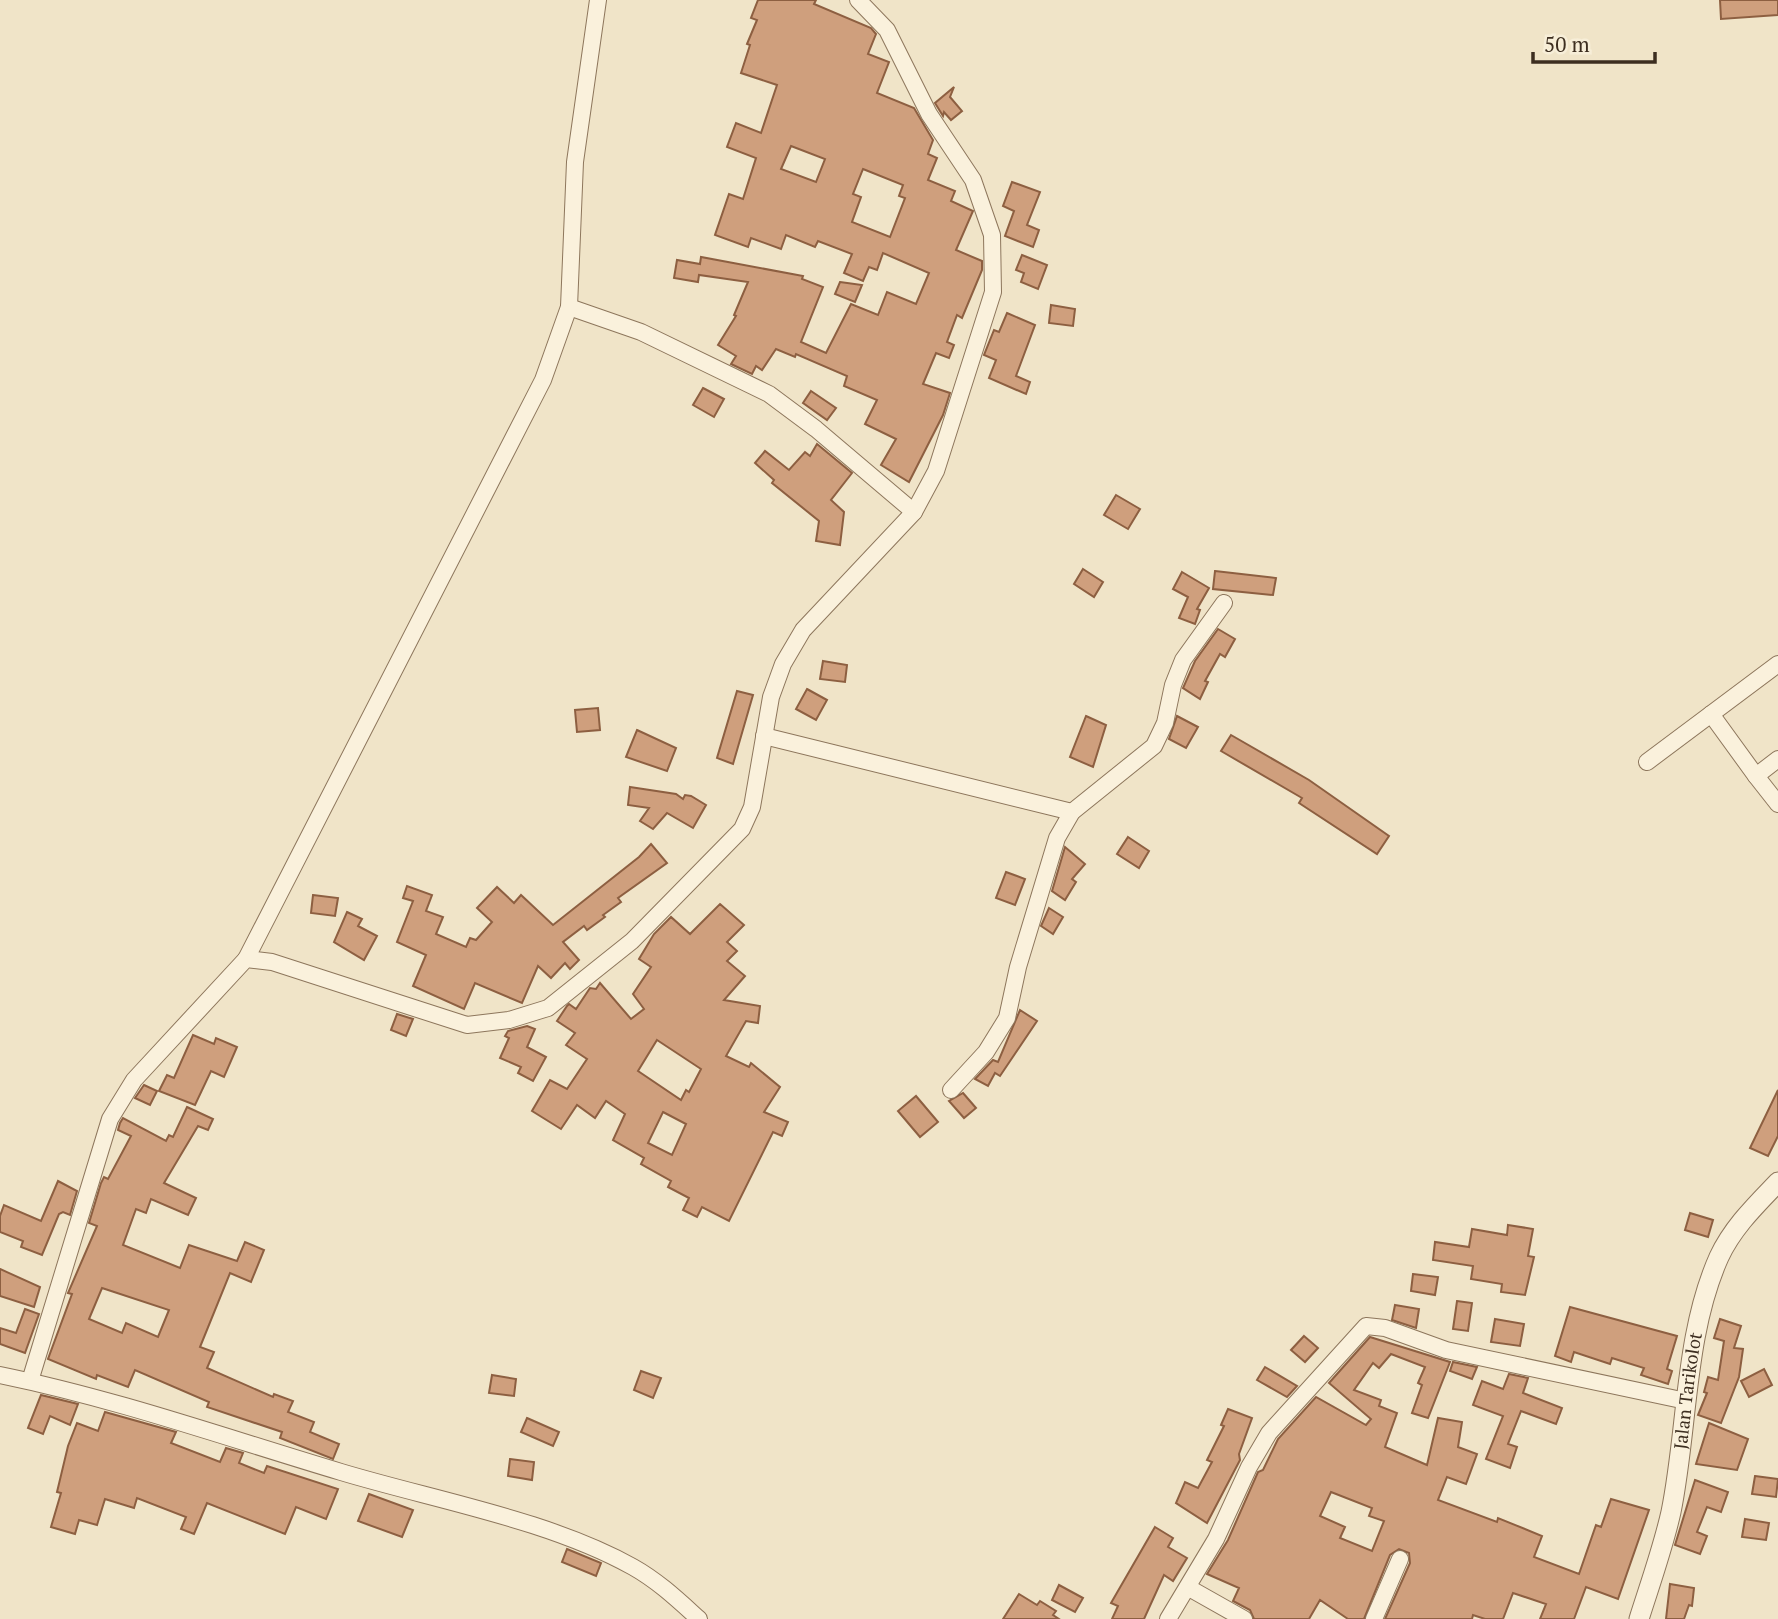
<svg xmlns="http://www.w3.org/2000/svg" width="1778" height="1619" font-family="'PT Serif',serif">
<rect width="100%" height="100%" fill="#f0e4c8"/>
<!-- building -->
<g fill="#cf9f7d" stroke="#8d5f41" stroke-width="2" fill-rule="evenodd">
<path d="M758,0H816L814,4L871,28L876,34L868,54L889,62L877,93L914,108L933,140L928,154L937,158L928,180L955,191L951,201L973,211L956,250L982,261V270L962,318L957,315L947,342L954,345L949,358L936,353L923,384L950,393L943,415L909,482L881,465L896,439L865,424L877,400L844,386L847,376L796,354L795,357L776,349L762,370L756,366L752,374L731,364L736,356L718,345L736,316L734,315L748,282L699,275L698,282L674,278L677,260L700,264L701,257L803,276L802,279L823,287L801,342L826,353L851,304L878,315L887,292L916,304L929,273L883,253L877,270L869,267L863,281L844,273L852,254L818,241L815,247L786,235L781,249L751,238L748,247L715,235L729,194L743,199L756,158L727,147L736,123L761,133L777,85L741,73L750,45L747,44L757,20L751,18ZM791,146L825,159L816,182L781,169ZM863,169L903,185L899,196L905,198L890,237L852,222L861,197L853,194Z"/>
<path d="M1720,0H1778V15L1721,19Z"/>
<path d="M954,87L950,97L962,111L951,120L944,112L943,116L935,103Z"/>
<path d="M1012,182L1040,192L1027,225L1039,230L1033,247L1005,236L1014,211L1003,206Z"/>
<path d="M1022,255L1047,265L1038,289L1021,282L1024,273L1016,270Z"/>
<path d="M840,282L862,285L855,302L835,294Z"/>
<path d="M1051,305L1075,309L1073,326L1049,323Z"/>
<path d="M1007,313L1035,325L1016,376L1030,382L1026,394L989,378L996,360L984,355L994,330L999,332Z"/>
<path d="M703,388L724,399L714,417L693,405Z"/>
<path d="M811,391L836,408L827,420L803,403Z"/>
<path d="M817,444L852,473L831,500L844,512L840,545L816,541L819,521L772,483L774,480L755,463L765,451L789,470L805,452L810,456Z"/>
<path d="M1116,495L1140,509L1128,529L1104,515Z"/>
<path d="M1083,569L1103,582L1094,597L1074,584Z"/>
<path d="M1215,571L1276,578L1273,595L1213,589Z"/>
<path d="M1182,572L1209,588L1197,609L1200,610L1195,624L1179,618L1188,597L1173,589Z"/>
<path d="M1218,629L1235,639L1225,657L1220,654L1205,681L1208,682L1200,699L1183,688L1195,661Z"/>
<path d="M823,661L847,665L845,682L820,679Z"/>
<path d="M807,689L827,700L816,720L796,709Z"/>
<path d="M737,691L753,695L733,764L717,758Z"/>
<path d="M598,708L600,730L577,732L575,710Z"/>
<path d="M1086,716L1106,725L1093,767L1070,757Z"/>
<path d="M1177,716L1198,727L1186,748L1169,739Z"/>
<path d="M637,730L676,748L667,771L626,757Z"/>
<path d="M1231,735L1309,780L1389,836L1377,854L1299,803L1302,798L1221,751Z"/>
<path d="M630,787L676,794L683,799L685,795L691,796L706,805L693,828L667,813L653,829L640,821L649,808L628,805Z"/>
<path d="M1128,837L1149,851L1139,868L1117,854Z"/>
<path d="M651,844L667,863L618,898L621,902L603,915L605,917L587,930L584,926L563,942L579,960L570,969L565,963L551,978L538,966L522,1003L475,983L464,1009L413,986L426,955L397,942L413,901L403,898L407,886L432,895L426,911L443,917L436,934L466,947L470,938L476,940L492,922L477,908L497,887L514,903L521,895L553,925L639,857Z"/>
<path d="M1065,847L1085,864L1072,879L1076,882L1065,900L1052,891Z"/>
<path d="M1006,872L1025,879L1015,905L996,898Z"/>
<path d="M313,895L338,898L335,916L311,913Z"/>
<path d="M720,904L744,925L727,942L737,951L727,961L745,976L724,1000L760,1006L758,1023L746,1021L726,1056L749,1067L751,1063L780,1087L764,1112L788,1122L782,1136L773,1132L729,1221L702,1207L697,1217L683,1210L689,1198L668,1187L671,1181L641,1164L644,1158L613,1140L625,1114L606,1101L595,1118L577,1105L561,1129L532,1111L550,1080L567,1089L587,1059L566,1045L575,1033L557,1021L567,1006L569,1004L576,1009L590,988L596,989L600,983L631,1019L644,1009L633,994L651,967L639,959L654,934L671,917L690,934ZM657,1040L701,1069L689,1092L686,1090L681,1100L638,1071ZM663,1112L686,1124L672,1155L648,1143Z"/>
<path d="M1049,908L1063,917L1053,934L1041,926Z"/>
<path d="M347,912L362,919L358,926L377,936L364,960L334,942Z"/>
<path d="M1020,1010L1037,1021L1000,1076L995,1073L988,1086L975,1079L993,1060L998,1062Z"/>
<path d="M397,1014L413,1019L406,1036L391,1030Z"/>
<path d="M527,1026L535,1029L527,1047L546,1057L533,1081L518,1073L521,1067L500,1058L509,1038L505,1036L508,1031Z"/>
<path d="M193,1035L214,1044L216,1038L237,1047L224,1077L211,1071L195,1105L159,1091L167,1075L174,1078Z"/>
<path d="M144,1085L157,1091L150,1105L135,1098Z"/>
<path d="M1778,1090V1136L1768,1156L1750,1148Z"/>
<path d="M963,1093L976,1108L964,1118L949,1101Z"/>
<path d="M916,1096L938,1122L920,1137L898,1111Z"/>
<path d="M187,1107L213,1119L208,1130L198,1126L164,1183L196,1198L188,1215L151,1199L146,1213L136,1209L123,1245L180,1268L189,1245L237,1261L245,1242L264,1250L251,1282L230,1273L200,1347L214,1352L207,1368L273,1397L274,1394L293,1401L288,1412L314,1422L310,1432L339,1444L333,1459L280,1438L282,1432L207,1407L209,1402L135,1370L128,1387L97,1375L96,1379L48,1359L72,1294L68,1293L97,1226L89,1223L101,1183L104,1177L108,1179L131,1136L118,1130L120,1123L123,1118L166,1141L169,1135L173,1137ZM102,1288L169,1310L158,1337L126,1323L122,1333L89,1319Z"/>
<path d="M58,1181L77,1191L70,1215L63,1212L59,1214L42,1255L21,1247L23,1241L0,1232V1216L4,1205L41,1221Z"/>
<path d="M1690,1213L1713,1220L1708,1237L1685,1230Z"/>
<path d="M1508,1225L1533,1229L1528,1256L1534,1257L1525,1295L1501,1292L1502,1284L1471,1279L1473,1266L1433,1260L1435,1242L1469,1247L1472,1229L1507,1235Z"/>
<path d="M0,1269L40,1287L34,1307L0,1296Z"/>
<path d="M1413,1274L1438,1277L1435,1295L1411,1291Z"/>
<path d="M1457,1301L1472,1303L1468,1331L1453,1329Z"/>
<path d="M1395,1305L1419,1309L1416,1328L1392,1320Z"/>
<path d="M1570,1307L1677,1336L1667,1369L1672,1371L1668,1384L1641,1375L1644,1368L1612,1358L1610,1364L1574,1352L1571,1362L1555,1356Z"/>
<path d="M25,1309L39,1314L25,1353L0,1344V1328L16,1333Z"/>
<path d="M1495,1319L1524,1324L1520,1346L1491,1342Z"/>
<path d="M1720,1319L1741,1326L1734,1348L1743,1349L1739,1377L1721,1423L1698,1415L1707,1393L1704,1392L1708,1377L1718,1380L1724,1341L1714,1338Z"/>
<path d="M1304,1336L1318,1348L1305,1362L1291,1350Z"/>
<path d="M1370,1337L1450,1362L1428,1418L1412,1413L1422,1385L1418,1383L1425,1367L1391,1354L1379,1368L1373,1363L1354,1390L1381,1400L1379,1406L1397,1413L1385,1447L1427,1465L1438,1418L1462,1422L1458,1447L1477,1454L1466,1484L1447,1477L1438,1500L1497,1522L1498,1518L1542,1536L1534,1557L1579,1574L1596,1525L1601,1527L1611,1499L1649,1510L1618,1599L1586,1587L1574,1619H1540L1546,1604L1513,1593L1503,1619H1485L1473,1615L1472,1619H1385L1410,1563L1409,1553L1399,1549L1390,1555L1364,1619H1348L1320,1600L1309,1619H1254L1250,1610L1233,1601L1239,1588L1207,1574L1228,1540L1258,1472L1263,1470L1278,1439L1316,1397L1366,1425L1371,1419L1329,1383ZM1331,1492L1372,1508L1369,1516L1384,1521L1372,1551L1340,1538L1345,1527L1320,1516Z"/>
<path d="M1453,1362L1477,1367L1472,1379L1450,1371Z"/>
<path d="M1265,1367L1297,1386L1287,1397L1257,1380Z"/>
<path d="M1764,1369L1772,1385L1749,1397L1741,1381Z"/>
<path d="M641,1371L661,1378L653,1398L634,1390Z"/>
<path d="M1509,1374L1528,1378L1523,1393L1562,1408L1556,1424L1521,1411L1508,1444L1517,1447L1510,1468L1486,1459L1503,1416L1473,1405L1482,1381L1503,1389Z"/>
<path d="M492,1375L516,1379L514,1396L489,1393Z"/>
<path d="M41,1395L78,1404L70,1425L50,1416L43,1434L28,1428Z"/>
<path d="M1228,1409L1252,1418L1239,1454L1240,1460L1207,1523L1176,1503L1185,1482L1198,1488L1212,1462L1207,1460L1224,1426L1221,1425Z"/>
<path d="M105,1412L176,1432L171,1443L220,1462L226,1448L243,1453L239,1463L264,1473L267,1466L338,1489L326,1519L296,1507L285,1534L207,1503L194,1534L181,1529L186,1517L137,1498L134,1508L105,1499L97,1525L79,1520L75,1534L51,1527L61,1493L57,1492L68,1446L77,1423L98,1431Z"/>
<path d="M527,1418L559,1432L553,1446L521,1432Z"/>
<path d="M1709,1423L1748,1439L1737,1470L1696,1464Z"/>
<path d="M510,1459L534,1462L532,1480L508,1476Z"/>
<path d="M1755,1476L1778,1479L1776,1497L1752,1494Z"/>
<path d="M1695,1480L1728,1492L1721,1512L1707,1507L1697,1532L1707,1536L1700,1554L1675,1545Z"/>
<path d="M369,1494L413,1510L402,1537L358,1521Z"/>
<path d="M1745,1519L1769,1523L1766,1540L1742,1537Z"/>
<path d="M1155,1527L1173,1538L1168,1547L1187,1558L1173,1581L1164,1575L1144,1619H1112L1118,1606L1111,1603Z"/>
<path d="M567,1549L601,1563L596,1576L562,1562Z"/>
<path d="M1670,1584L1694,1588L1692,1606L1689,1605L1684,1619H1666Z"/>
<path d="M1059,1585L1083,1598L1075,1612L1052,1600Z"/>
<path d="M1019,1594L1037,1605L1040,1601L1056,1611L1053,1615L1059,1619H1003Z"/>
</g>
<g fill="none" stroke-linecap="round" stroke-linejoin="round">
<!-- minor casing -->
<g stroke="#8d765c" stroke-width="18">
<g id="minor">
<path d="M569,307L641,332L769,394L816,429L914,512"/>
<path d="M1711,714L1756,776L1778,759"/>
<path d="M764,736L1072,812"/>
<path d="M1647,762L1778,664"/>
<path d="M1756,776L1778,804"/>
<path d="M246,959L543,380L569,307L575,162L598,0"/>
<path d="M951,1090L986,1052L1007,1018L1018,967L1057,838L1072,812L1154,746L1165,723L1173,685L1183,660L1224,603"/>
<path d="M0,1375C117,1399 227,1438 341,1472C434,1500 549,1520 633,1567C658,1581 678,1600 699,1619"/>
<path d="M30,1381L110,1119L134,1080L246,959L272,962L467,1025L509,1020L548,1008L632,941L742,829L752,807L771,697L783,664L803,630L914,512L936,471L993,292L992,235L973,180L929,114L887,30L858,0"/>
<path d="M1189,1588L1244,1619"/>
<path d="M1168,1619L1216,1539L1249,1467L1269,1433L1366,1326L1385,1328L1446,1350L1686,1401"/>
<path d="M1374,1619L1400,1559"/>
</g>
</g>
<!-- tertiary casing -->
<g stroke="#8d765c" stroke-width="21">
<g id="tertiary">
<path id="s1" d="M1639,1619C1650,1584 1663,1548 1671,1512C1688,1429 1684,1335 1719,1257C1733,1227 1756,1205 1778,1182"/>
</g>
</g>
<!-- minor -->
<use href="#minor" stroke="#faf1dc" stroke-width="16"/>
<!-- tertiary -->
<use href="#tertiary" stroke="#faf1dc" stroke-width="19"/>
</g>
<g text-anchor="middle" stroke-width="6" stroke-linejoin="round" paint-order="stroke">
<!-- street labels -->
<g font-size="18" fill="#3d2e20" stroke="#f7eed8">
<text dy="6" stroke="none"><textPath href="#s1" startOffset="234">Jalan Tarikolot</textPath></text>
</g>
</g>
<!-- scale -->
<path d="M1533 52v10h122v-10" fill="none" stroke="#3d2e20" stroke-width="3.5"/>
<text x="1544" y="52" font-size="21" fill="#3d2e20" stroke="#f7eed8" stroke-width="5" paint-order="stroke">50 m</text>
</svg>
